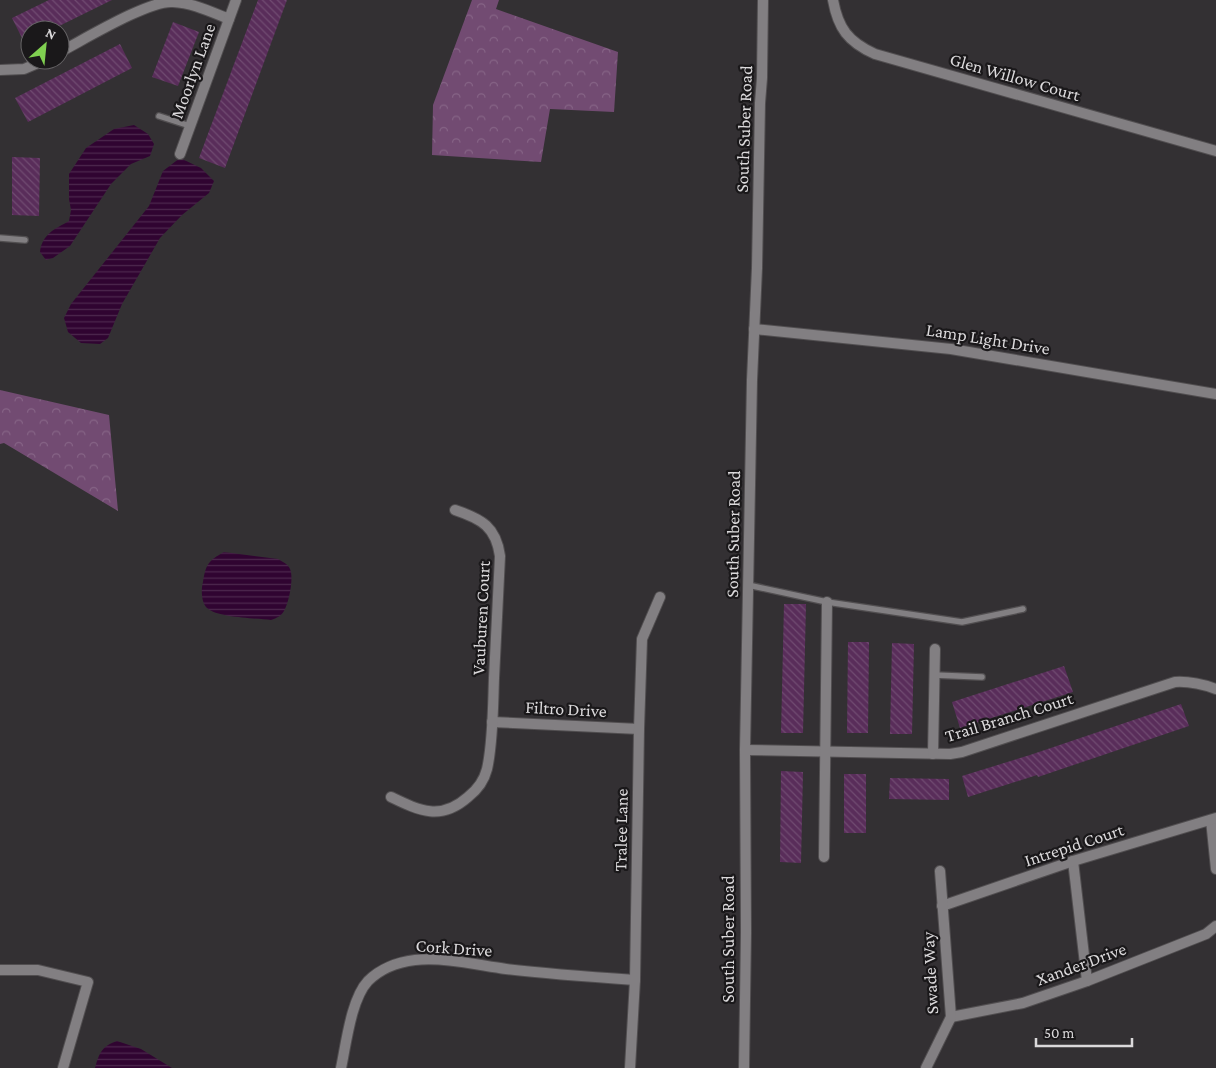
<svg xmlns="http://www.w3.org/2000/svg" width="1216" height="1068" font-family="'Crimson Pro',serif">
<defs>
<pattern id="forest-crowns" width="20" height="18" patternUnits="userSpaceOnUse" patternTransform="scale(1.25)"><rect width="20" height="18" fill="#724b72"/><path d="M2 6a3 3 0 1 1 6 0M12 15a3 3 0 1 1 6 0" fill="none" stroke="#866486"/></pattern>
<pattern id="water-rules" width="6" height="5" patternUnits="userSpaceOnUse" patternTransform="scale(1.25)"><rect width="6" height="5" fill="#300431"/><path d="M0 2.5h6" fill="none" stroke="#4d284e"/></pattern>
<pattern id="building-back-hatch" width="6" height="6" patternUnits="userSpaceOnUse" patternTransform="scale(1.25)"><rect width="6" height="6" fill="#592d5a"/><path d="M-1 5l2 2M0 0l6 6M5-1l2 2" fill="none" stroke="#704b71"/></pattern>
</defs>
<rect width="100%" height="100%" fill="#333033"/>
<!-- forest -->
<g fill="url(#forest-crowns)">
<path d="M472,0H499L496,9L618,52L614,112L550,109L541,162L432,155L433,105Z"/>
<path d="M0,390L109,415L118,511L4,443L0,444Z"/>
</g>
<!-- water -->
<g fill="url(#water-rules)">
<path d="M134,125L148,134L154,144L150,156L131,164L111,184L70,246L53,258L46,260L40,252C42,234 55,229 69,221L71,210L69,199V174L86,148L114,129Z"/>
<path d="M180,158L201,168L214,181L209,193L182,215L160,238L122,304L108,338L100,344L81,343L68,332L64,318L71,304L149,206L163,171Z"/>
<path d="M224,552L278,559C283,562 288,564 290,569C294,577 289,603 284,611C281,616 277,618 271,620C256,618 218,618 207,608C201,602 201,589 203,582C206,564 208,561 224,552Z"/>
<path d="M117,1041L141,1049L172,1068H95C99,1053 102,1046 117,1041Z"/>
</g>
<!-- building -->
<g fill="url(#building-back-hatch)">
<path d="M49,0H112L51,30H30V54L12,18Z"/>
<path d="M258,0H287L225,168L199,158Z"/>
<path d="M173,22L199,32L178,86L152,77Z"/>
<path d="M120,44L132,68L28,122L15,98Z"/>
<path d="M12,157L40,158L39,216L12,215Z"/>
<path d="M784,604H806L803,733H781Z"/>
<path d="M848,642H869L868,733H847Z"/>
<path d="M892,643L914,644L912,734H890Z"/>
<path d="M1064,666L1073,692L960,728L952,702Z"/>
<path d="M1181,704L1189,726L1038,777L1037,775L968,797L962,776L1030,755Z"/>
<path d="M781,771L803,772L801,863L780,862Z"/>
<rect x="844" y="774" width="22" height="59"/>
<path d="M890,778L949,779V800L889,799Z"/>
</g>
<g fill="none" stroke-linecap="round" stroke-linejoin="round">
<!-- service casing -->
<g stroke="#514e50" stroke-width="8">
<g id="service">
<path d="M159,116L190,126"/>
<path d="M0,238L25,240"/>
<path d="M748,585L827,602L962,622L1023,609"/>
<path d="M934,675L982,677"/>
</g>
</g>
<!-- minor casing -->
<g stroke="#514e50" stroke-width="12">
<g id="minor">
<path d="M833,0C838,28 848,42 875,54L1216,151"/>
<path d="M60,52C85,39 149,0 173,2C193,3 211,12 229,19"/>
<path d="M0,70L24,69L45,60"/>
<path d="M180,154L236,0"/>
<path d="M754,329L951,349L1216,394"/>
<path d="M492,722L639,729"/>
<path d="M745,750L950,754L962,752L1175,682C1190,681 1202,684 1216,689"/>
<path d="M933,754L935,649"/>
<path d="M391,797C420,811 441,821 468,797C477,790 484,781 487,769C493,743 493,706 494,678C496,637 498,597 500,556C496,527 482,519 455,510"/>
<path d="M1211,820L1216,869"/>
<path d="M824,857L827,602"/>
<path d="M1073,861L1087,981"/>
<path d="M942,906L1073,861L1216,818"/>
<path d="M0,970H38L88,982L63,1068"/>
<path d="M951,1017L1023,1003L1087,981L1206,934L1216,926"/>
<path d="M341,1068C346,1045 351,999 368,981C380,969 398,962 415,960C445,957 477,965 506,969C549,974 592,977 635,980"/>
<path d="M630,1068L635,980L639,729L642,639L660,597"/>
<path d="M926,1068L951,1017L940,871"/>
</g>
</g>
<!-- tertiary casing -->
<g stroke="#514e50" stroke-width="12">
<path id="tertiary" d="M744,1068L746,932L745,750L752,380L757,268L760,103L762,78L763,0"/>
</g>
<!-- service -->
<use href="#service" stroke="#827f82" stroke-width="5.5"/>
<!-- minor -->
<use href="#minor" stroke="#827f82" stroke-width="10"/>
<!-- tertiary -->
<use href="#tertiary" stroke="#827f82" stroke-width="10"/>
</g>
<g text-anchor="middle" stroke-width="4.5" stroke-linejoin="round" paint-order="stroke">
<!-- street labels -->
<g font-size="18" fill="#dbd9db" stroke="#1a181a">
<text transform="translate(193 71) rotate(-70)" y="6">Moorlyn Lane</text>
<text transform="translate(1015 77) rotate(16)" y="6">Glen Willow Court</text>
<text transform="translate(744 129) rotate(-88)" y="6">South Suber Road</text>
<text transform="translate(988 339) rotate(9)" y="6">Lamp Light Drive</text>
<text transform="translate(733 534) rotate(-89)" y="6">South Suber Road</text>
<text transform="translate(481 618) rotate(-87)" y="6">Vauburen Court</text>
<text transform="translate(566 709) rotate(3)" y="6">Filtro Drive</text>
<text transform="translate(1009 717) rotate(-17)" y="6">Trail Branch Court</text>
<text transform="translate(621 830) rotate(-89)" y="6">Tralee Lane</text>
<text transform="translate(1074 845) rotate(-18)" y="6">Intrepid Court</text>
<text transform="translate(728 939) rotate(-90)" y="6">South Suber Road</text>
<text transform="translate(454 948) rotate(4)" y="6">Cork Drive</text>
<text transform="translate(1081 964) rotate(-20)" y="6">Xander Drive</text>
<text transform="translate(930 973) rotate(-93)" y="6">Swade Way</text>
</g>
</g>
<!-- north arrow -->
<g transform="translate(45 45) rotate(27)"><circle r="24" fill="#1a181a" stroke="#676567"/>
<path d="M0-4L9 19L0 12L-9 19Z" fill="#80d051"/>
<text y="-8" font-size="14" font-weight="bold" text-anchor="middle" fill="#dbd9db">N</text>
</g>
<!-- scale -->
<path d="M1036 1038v8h96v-8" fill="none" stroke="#dbd9db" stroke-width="2.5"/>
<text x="1044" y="1038" font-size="15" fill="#dbd9db" stroke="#1a181a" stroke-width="4" paint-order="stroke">50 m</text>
</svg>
